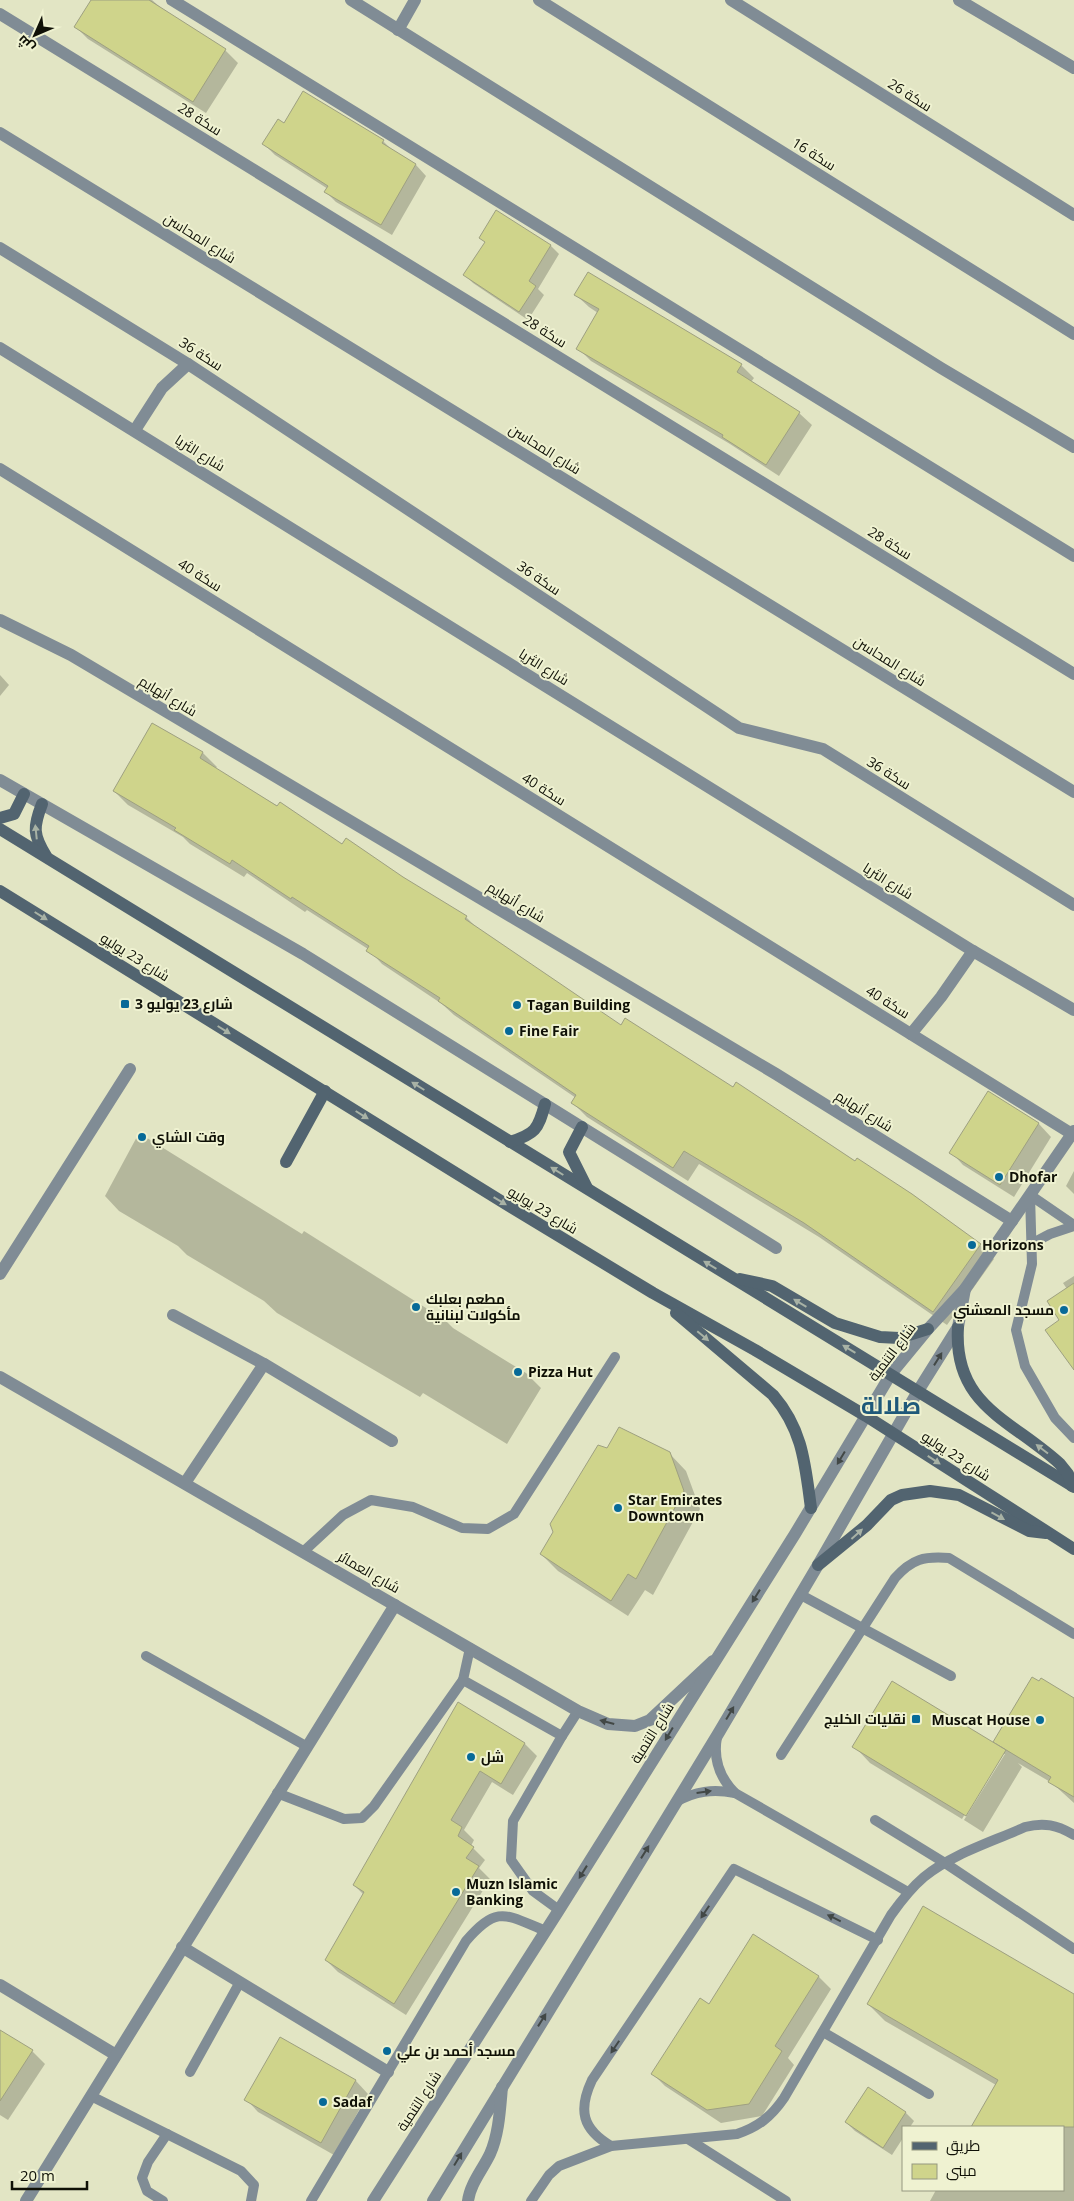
<svg xmlns="http://www.w3.org/2000/svg" width="1074" height="2201" font-family="'Open Sans',Cairo,sans-serif">
<rect width="100%" height="100%" fill="#e2e5c4"/>
<!-- shadow -->
<g fill="#0003">
<path d="M92,0H152L169,15L225,50L238,63L206,113L88,39L76,27Z"/>
<path d="M383,141L393,151L416,165L426,176L392,235L336,202L326,192L328,189L275,155L264,144Z"/>
<path d="M497,212L551,246L559,254L538,289L544,295L528,320L473,283L465,275L486,243L481,238Z"/>
<path d="M576,295L741,365L754,378L751,382L799,413L812,425L779,476L730,444L591,361L578,348L598,313L589,307Z"/>
<path d="M0,675L9,685L0,696Z"/>
<path d="M153,724L203,753L217,767L215,769L466,917L480,931L621,1026L733,1088L912,1195L980,1245L994,1259L947,1325L819,1237L699,1164L688,1181L587,1117L573,1103L576,1098L454,1015L442,1004L382,964L368,949L307,910L305,912L247,873L244,877L190,844L183,837L128,805L114,791Z"/>
<path d="M988,1093L1039,1124L1051,1137L1014,1197L963,1165L951,1152Z"/>
<path d="M139,1133L302,1234L304,1231L445,1320L453,1328L526,1373L541,1388L507,1444L423,1393L420,1397L277,1313L264,1301L187,1255L178,1246L119,1211L105,1196Z"/>
<path d="M1074,1171V1194L1066,1186Z"/>
<path d="M1074,1276V1369L1061,1321L1067,1289L1063,1283Z"/>
<path d="M607,1449L669,1453L686,1471L700,1509L653,1595L645,1590L628,1616L558,1571L541,1554Z"/>
<path d="M1074,1699V1803L1052,1783L1018,1763L1022,1767L983,1832L964,1820L1005,1754H1002L962,1819L870,1763L854,1746H999L994,1741Z"/>
<path d="M458,1704L525,1744L537,1756L513,1795L492,1782L464,1830L474,1840L471,1846L485,1860L479,1868L490,1879L406,2015L338,1972L326,1960L364,1895L354,1885Z"/>
<path d="M754,1935L819,1977L831,1989L788,2058L794,2065L762,2116L721,2123L665,2086L653,2074L709,2006Z"/>
<path d="M1074,1995V2201H930L936,2190H1063V2127H972L996,2085L885,2021L868,2004Z"/>
<path d="M0,2032L32,2051L45,2064L8,2120L0,2115Z"/>
<path d="M280,2038L356,2081L368,2094L334,2155L258,2112L246,2099Z"/>
<path d="M868,2088L906,2113L914,2121L910,2127H903V2138L892,2155L855,2131L846,2122Z"/>
</g>
<!-- building -->
<g fill="#cfd48b" stroke="#9ea081">
<path d="M91,0H149L226,49L193,102L74,27Z"/>
<path d="M303,91L384,140L382,143L416,164L381,225L324,192L328,186L262,144L278,119L284,123Z"/>
<path d="M496,210L551,245L529,281L536,286L519,312L463,275L485,242L479,238Z"/>
<path d="M588,272L742,364L737,372L800,412L766,465L722,437L723,435L576,349L599,309L574,295Z"/>
<path d="M152,723L203,752L200,758L277,806L280,802L342,844L346,838L403,877L467,916L465,919L621,1025L625,1018L733,1087L736,1082L855,1161L857,1158L912,1194L981,1244L933,1312L804,1223L684,1151L673,1168L571,1103L576,1095L438,1001L440,998L366,951L369,946L292,897L291,899L232,860L230,864L174,830L176,828L113,791Z"/>
<path d="M988,1091L1039,1123L1000,1185L949,1153Z"/>
<path d="M1074,1283V1370L1045,1330L1059,1320L1047,1301Z"/>
<path d="M619,1427L670,1452L684,1491L636,1579L628,1574L611,1601L540,1554L553,1532L550,1524L598,1445L607,1448Z"/>
<path d="M1032,1677L1039,1681L1041,1678L1074,1698V1797L1048,1782L1051,1777L993,1742Z"/>
<path d="M892,1681L1006,1750L966,1816L852,1747Z"/>
<path d="M458,1702L525,1743L501,1784L480,1771L451,1820L462,1827L458,1836L474,1847L466,1858L479,1866L394,2004L325,1960L364,1892L353,1885Z"/>
<path d="M923,1906L1074,1994V2127H971L998,2080L867,2004Z"/>
<path d="M753,1934L819,1976L775,2046L782,2051L749,2104L707,2110L651,2074L700,1998L709,2004Z"/>
<path d="M0,2030L33,2050L0,2101Z"/>
<path d="M280,2037L356,2080L321,2143L244,2100Z"/>
<path d="M868,2087L906,2112L883,2148L845,2122Z"/>
</g>
<g fill="none" stroke-linecap="round" stroke-linejoin="round">
<!-- service -->
<g stroke="#808c95" stroke-width="10">
<path d="M1030,1195L1032,1264L1016,1330L1025,1366L1055,1418L1074,1438"/>
<path d="M1030,1195L1074,1225"/>
<path d="M1031,1244L1050,1234L1074,1226"/>
<path d="M303,1552L343,1515L371,1500L413,1507L462,1528L488,1529L514,1514L615,1357"/>
<path d="M801,1595L951,1676"/>
<path d="M470,1648L463,1680L562,1736L513,1821L511,1860L533,1891L559,1910"/>
<path d="M146,1656L306,1746"/>
<path d="M562,1736L578,1711"/>
<path d="M717,1737C713,1759 720,1778 735,1793L908,1892"/>
<path d="M781,1755L895,1578C912,1559 924,1556 949,1558L1074,1634"/>
<path d="M277,1793L344,1819L362,1818L374,1806L463,1680"/>
<path d="M676,1802C695,1791 713,1789 735,1793"/>
<path d="M875,1820L945,1863L1074,1949"/>
<path d="M823,2032L929,2094"/>
<path d="M190,2072L240,1982"/>
<path d="M91,2096L241,2171L254,2185L251,2201"/>
<path d="M688,2139L786,2201"/>
<path d="M611,2146C582,2129 578,2110 592,2080L734,1869L878,1940"/>
<path d="M163,2201L147,2191L142,2178L148,2162L167,2134"/>
<path d="M311,2201L466,1941C498,1904 506,1915 546,1931"/>
<path d="M531,2201L549,2175L559,2166L611,2146L737,2134C758,2127 771,2117 784,2098L891,1915C901,1901 911,1888 924,1877C952,1854 992,1842 1025,1827C1044,1822 1057,1825 1074,1835"/>
</g>
<!-- minor -->
<g stroke="#808c95" stroke-width="12">
<path d="M172,0L1074,556"/>
<path d="M351,0L941,368L1074,447"/>
<path d="M539,0L1074,334"/>
<path d="M731,0L1074,215"/>
<path d="M959,0L1074,68"/>
<path d="M0,14L1074,674"/>
<path d="M398,30L415,0"/>
<path d="M0,133L1074,792"/>
<path d="M0,248L188,364L739,728L823,749L1074,905"/>
<path d="M0,348L973,951L1074,1010"/>
<path d="M135,430L162,388L188,364"/>
<path d="M0,469L1072,1134"/>
<path d="M0,620L71,655L776,1074L1012,1221"/>
<path d="M0,780L303,954L776,1248"/>
<path d="M911,1034L941,997L973,951"/>
<path d="M0,1274L130,1069"/>
<path d="M173,1315L264,1364L392,1441"/>
<path d="M0,1377L578,1711L608,1724L635,1726L650,1720L713,1661"/>
<path d="M185,1483L264,1364"/>
<path d="M182,1947L388,2072"/>
<path d="M0,1985L116,2055"/>
<path d="M26,2201L395,1605"/>
</g>
<!-- tertiary -->
<g stroke="#808c95" stroke-width="12">
<path d="M373,2201L559,1910L795,1534L891,1374L928,1329L965,1289L1074,1131"/>
<path d="M433,2201L718,1734L818,1565L918,1391L958,1327L965,1289"/>
<path d="M468,2201C470,2184 483,2169 490,2154C499,2134 500,2109 502,2087"/>
</g>
<!-- secondary -->
<g stroke="#526470" stroke-width="12">
<path d="M42,804C33,827 33,835 46,856"/>
<path d="M0,818L14,814L24,794"/>
<path d="M0,829L1074,1487"/>
<path d="M0,891L501,1201L653,1293L755,1350L866,1416L1074,1549"/>
<path d="M582,1127L569,1152L587,1188"/>
<path d="M510,1142C535,1134 538,1130 545,1104"/>
<path d="M286,1162L325,1091"/>
<path d="M740,1279L772,1286L835,1323L880,1337L899,1338L928,1329"/>
<path d="M676,1313L773,1395C803,1430 805,1464 811,1508"/>
<path d="M958,1327C953,1406 1011,1419 1060,1464L1068,1474L1072,1486"/>
<path d="M818,1565L867,1525L891,1500L902,1495L930,1491L959,1495L1029,1531L1046,1533"/>
</g>
</g>
<!-- one-way arrows -->
<defs><path id="oneway-solid" d="M-6-.8H1V-3.2L6.5 0L1 3.2V.8H-6Z" transform="scale(1.25)"/></defs>
<g fill="#a8b2a5">
<use href="#oneway-solid" transform="translate(36 832) rotate(-96)"/>
<use href="#oneway-solid" transform="translate(41 916) rotate(32)"/>
<use href="#oneway-solid" transform="translate(224 1030) rotate(32)"/>
<use href="#oneway-solid" transform="translate(418 1086) rotate(-148)"/>
<use href="#oneway-solid" transform="translate(362 1115) rotate(32)"/>
<use href="#oneway-solid" transform="translate(557 1171) rotate(-148)"/>
<use href="#oneway-solid" transform="translate(500 1201) rotate(31)"/>
<use href="#oneway-solid" transform="translate(710 1265) rotate(-149)"/>
<use href="#oneway-solid" transform="translate(800 1303) rotate(-149)"/>
<use href="#oneway-solid" transform="translate(703 1336) rotate(40)"/>
<use href="#oneway-solid" transform="translate(849 1349) rotate(-149)"/>
<use href="#oneway-solid" transform="translate(1042 1449) rotate(-143)"/>
<use href="#oneway-solid" transform="translate(934 1460) rotate(33)"/>
<use href="#oneway-solid" transform="translate(998 1516) rotate(29)"/>
<use href="#oneway-solid" transform="translate(857 1534) rotate(-42)"/>
</g>
<g fill="#424846">
<use href="#oneway-solid" transform="translate(938 1359) rotate(-58)"/>
<use href="#oneway-solid" transform="translate(841 1458) rotate(121)"/>
<use href="#oneway-solid" transform="translate(756 1596) rotate(122)"/>
<use href="#oneway-solid" transform="translate(730 1713) rotate(-59)"/>
<use href="#oneway-solid" transform="translate(607 1722) rotate(-165)"/>
<use href="#oneway-solid" transform="translate(669 1734) rotate(121)"/>
<use href="#oneway-solid" transform="translate(704 1792) rotate(-8)"/>
<use href="#oneway-solid" transform="translate(645 1852) rotate(-58)"/>
<use href="#oneway-solid" transform="translate(583 1872) rotate(122)"/>
<use href="#oneway-solid" transform="translate(705 1912) rotate(124)"/>
<use href="#oneway-solid" transform="translate(834 1918) rotate(-154)"/>
<use href="#oneway-solid" transform="translate(542 2020) rotate(-58)"/>
<use href="#oneway-solid" transform="translate(615 2047) rotate(124)"/>
<use href="#oneway-solid" transform="translate(458 2159) rotate(-59)"/>
</g>
<!-- markers -->
<g fill="#076a98" stroke="#eff2d1" stroke-width="2">
<rect x="120" y="999" width="10" height="10" rx="2.5"/>
<circle cx="517" cy="1005" r="5"/>
<circle cx="509" cy="1031" r="5"/>
<circle cx="142" cy="1137" r="5"/>
<circle cx="999" cy="1177" r="5"/>
<circle cx="972" cy="1245" r="5"/>
<circle cx="416" cy="1307" r="5"/>
<circle cx="1064" cy="1310" r="5"/>
<circle cx="518" cy="1372" r="5"/>
<circle cx="618" cy="1508" r="5"/>
<rect x="911" y="1714" width="10" height="10" rx="2.5"/>
<circle cx="1040" cy="1720" r="5"/>
<circle cx="471" cy="1757" r="5"/>
<circle cx="456" cy="1892" r="5"/>
<circle cx="387" cy="2051" r="5"/>
<circle cx="323" cy="2102" r="5"/>
</g>
<g text-anchor="middle" stroke-width="4" stroke-linejoin="round" paint-order="stroke">
<!-- street labels -->
<g font-size="14" fill="#0f1006" stroke="#eff2d1">
<text transform="translate(910 95) rotate(32)" y="5">سكة 26</text>
<text transform="translate(200 119) rotate(32)" y="5">سكة 28</text>
<text transform="translate(814 154) rotate(32)" y="5">سكة 16</text>
<text transform="translate(200 238) rotate(32)" y="5">شارع المحاسن</text>
<text transform="translate(545 331) rotate(32)" y="5">سكة 28</text>
<text transform="translate(201 354) rotate(33)" y="5">سكة 36</text>
<text transform="translate(545 449) rotate(32)" y="5">شارع المحاسن</text>
<text transform="translate(200 453) rotate(32)" y="5">شارع الثريا</text>
<text transform="translate(890 543) rotate(32)" y="5">سكة 28</text>
<text transform="translate(200 575) rotate(32)" y="5">سكة 40</text>
<text transform="translate(539 578) rotate(34)" y="5">سكة 36</text>
<text transform="translate(890 661) rotate(32)" y="5">شارع المحاسن</text>
<text transform="translate(544 667) rotate(32)" y="5">شارع الثريا</text>
<text transform="translate(168 696) rotate(31)" y="5">شارع أنهايم</text>
<text transform="translate(889 773) rotate(32)" y="5">سكة 36</text>
<text transform="translate(544 789) rotate(32)" y="5">سكة 40</text>
<text transform="translate(888 881) rotate(32)" y="5">شارع الثريا</text>
<text transform="translate(516 902) rotate(31)" y="5">شارع أنهايم</text>
<text transform="translate(135 957) rotate(32)" y="5">شارع 23 يوليو</text>
<text transform="translate(888 1002) rotate(32)" y="5">سكة 40</text>
<text transform="translate(864 1111) rotate(32)" y="5">شارع أنهايم</text>
<text transform="translate(543 1210) rotate(31)" y="5">شارع 23 يوليو</text>
<text transform="translate(892 1352) rotate(-53)" y="5">شارع التنمية</text>
<text transform="translate(956 1456) rotate(33)" y="5">شارع 23 يوليو</text>
<text transform="translate(369 1572) rotate(30)" y="5">شارع العمائر</text>
<text transform="translate(652 1733) rotate(-58)" y="5">شارع التنمية</text>
<text transform="translate(419 2101) rotate(-57)" y="5">شارع التنمية</text>
</g>
<!-- poi labels -->
<g font-size="14" font-weight="bold" fill="#0f1006" stroke="#eff2d1" text-anchor="start">
<text x="135" y="1009">شارع 23 يوليو 3</text>
<text x="527" y="1010">Tagan Building</text>
<text x="519" y="1036">Fine Fair</text>
<text x="152" y="1142">وقت الشاي</text>
<text x="1009" y="1182">Dhofar</text>
<text x="982" y="1250">Horizons</text>
<text x="426" y="1304">مطعم بعلبك<tspan x="426" dy="16">مأكولات لبنانية</tspan></text>
<text x="1054" y="1315" text-anchor="end">مسجد المعشني</text>
<text x="528" y="1377">Pizza Hut</text>
<text x="628" y="1505">Star Emirates<tspan x="628" dy="16">Downtown</tspan></text>
<text x="906" y="1724" text-anchor="end">نقليات الخليج</text>
<text x="1030" y="1725" text-anchor="end">Muscat House</text>
<text x="481" y="1762">شل</text>
<text x="466" y="1889">Muzn Islamic<tspan x="466" dy="16">Banking</tspan></text>
<text x="397" y="2056">مسجد أحمد بن علي</text>
<text x="333" y="2107">Sadaf</text>
</g>
<!-- town labels -->
<g font-size="24" font-weight="bold" fill="#1f597a" stroke="#eff2d1">
<text x="891" y="1414">صلالة</text>
</g>
</g>
<!-- legend -->
<rect x="902" y="2126" width="162" height="65" fill="#eff2d1" stroke="#959880"/>
<rect x="912" y="2142" width="25" height="8" fill="#526470" stroke="#959880"/>
<text x="946" y="2151" font-size="15" fill="#0f1006">طريق</text>
<rect x="912" y="2164" width="25" height="15" fill="#cfd48b" stroke="#959880"/>
<text x="946" y="2176" font-size="15" fill="#0f1006">مبنى</text>
<!-- north arrow -->
<g transform="translate(35 35) rotate(225)" stroke="#eff2d1" stroke-width="4" paint-order="stroke">
<path d="M0-4L9 19L0 12L-9 19Z" fill="#0f1006"/>
<text y="-8" font-size="14" font-weight="bold" text-anchor="middle" fill="#0f1006">ش</text>
</g>
<!-- scale -->
<path d="M12 2181v8h75v-8" fill="none" stroke="#0f1006" stroke-width="2.5"/>
<text x="20" y="2181" font-size="15" fill="#0f1006" stroke="#eff2d1" stroke-width="4" paint-order="stroke">20 m</text>
</svg>
